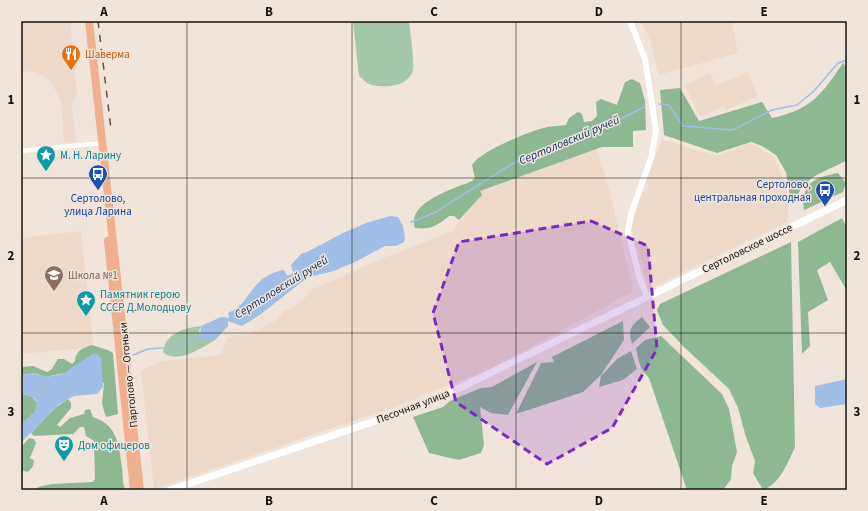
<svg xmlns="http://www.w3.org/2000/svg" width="868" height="511" font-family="'Source Sans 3',sans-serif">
<rect width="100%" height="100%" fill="#f1e5db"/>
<!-- built -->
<g fill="#eddacb">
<path d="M21,21H70L77,93L72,105L76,142H64L61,101L51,82L35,71L21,72Z"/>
<path d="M641,21H732L738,53L659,75L649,37Z"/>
<path d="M748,72L758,96L726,110L724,106L700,117L685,85L710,73L716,86Z"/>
<path d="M662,139L716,156L751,143L775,158L789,197L787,222L651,288H648L643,270L644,266L642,260L640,259L630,229L642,192L647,190L648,184L645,183Z"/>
<path d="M597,149L610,193L632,285V292L537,344L487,370L454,383L392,408L154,489L141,371L161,361L221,355L227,338L250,333L275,321L283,312L294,306L304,299L311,290L386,257L455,230V227L481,195L480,191Z"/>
<path d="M81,231L94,347L21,354V238Z"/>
</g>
<!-- green -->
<g fill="#a4c6a9">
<path d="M353,21H409C410,30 415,65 413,71C407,87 386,88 372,85C367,84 363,79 359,76Z"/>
<path d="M201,326L199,331L204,340H215C201,348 178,365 163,352C166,332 185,328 201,326Z"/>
</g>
<!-- forest -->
<g fill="#8eb794">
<path d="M843,63L847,68V160C829,171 806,174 797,197L790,196L786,172L776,155L762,146L751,142L717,153L664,135L660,90L680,88L699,121L762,102L772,118C811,110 822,94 843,63Z"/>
<path d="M632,79L640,83L645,101L646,130L633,131V147H602L480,191L482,195L459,220L454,216H449C437,226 430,230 415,228C406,202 454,189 472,181L475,178L472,165C480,151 530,131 547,127C553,126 560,126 566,125L569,118L578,112L582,114L584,122L592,121L597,116L596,102L601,99L617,105L625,82Z"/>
<path d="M838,173L846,183L843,192L804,210C800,184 815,177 838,173Z"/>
<path d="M842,218L847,228V287L846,289L830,262L817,270L828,300L808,312L810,346L802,354L798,242Z"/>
<path d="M791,242L795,447C788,462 780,484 763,490L753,473L755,461L746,437L738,408L729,389L683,346L663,325L657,310L660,304Z"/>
<path d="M642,317L650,327L632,344C628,330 630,326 642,317Z"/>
<path d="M623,321L624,340L601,375L583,392L516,414L541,363L554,362L552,357Z"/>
<path d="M661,336L722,394L729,409L737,452L732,466L731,479L723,490H687L649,378C640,370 638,359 636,348L645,340Z"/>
<path d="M91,345L108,350L113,353L118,414L107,417L105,415L102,403L104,383L64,373L45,377L36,373L21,375V367L33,366L47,372L51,370L58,359H64L72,364L75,361C76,350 82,349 91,345Z"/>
<path d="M631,351L637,369L623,380L599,387L601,376L617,359Z"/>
<path d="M537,362L508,415L491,413L480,407L484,445L481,453L459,460L429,453L413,417L443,407L450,401L481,388L492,387Z"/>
<path d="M21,394C29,394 33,397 37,403L35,412L21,424Z"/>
<path d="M68,399L71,403V408L57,425L60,427L70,418L84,414L85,410L90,409L93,417C118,425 119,446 122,468C123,477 122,483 126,490H36L38,487L52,484L93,482L95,479L94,441L86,436L84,427H80L73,434L34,436L31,433L55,408Z"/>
<path d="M29,438L34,439L36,443L30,458L34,460L33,466L28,472L21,470V447Z"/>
</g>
<!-- water -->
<g fill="#a0bee6">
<path d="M390,216L398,217L403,226L405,238L404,242L396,246H385L357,261L334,271L308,277L261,314L242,326L228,321V326L215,340H204L200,337L201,326L221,317L229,318L228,313C253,303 249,276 284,270L287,275H290L293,272L291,265L301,254L309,251L341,234L366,223Z"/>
<path d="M94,353L101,357L103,387L97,394L74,396L59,404L21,443V424L35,412L37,403L34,398L21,394V375L36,373L45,377L58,375L64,373Z"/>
<path d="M847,379V404L820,408L815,404V386Z"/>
</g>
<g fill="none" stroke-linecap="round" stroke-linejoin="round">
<!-- stream -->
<g stroke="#a0bee6" stroke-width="1.5">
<path d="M659,104L669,105L683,126L733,130L772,110L797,105L814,91L838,63L847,60"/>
<path d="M411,222L434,213L512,164L566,138L601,129L644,107"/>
<path d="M133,355L148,349L175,347L200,336"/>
</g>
<!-- minor -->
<path stroke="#fff" stroke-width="4.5" d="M21,151L103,143"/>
<!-- tertiary -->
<path stroke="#fff" stroke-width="6" d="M630,21L645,59L656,131L651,158L631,214L628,231L639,276L647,297"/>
<!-- secondary -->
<path stroke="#fff" stroke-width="7" d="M170,490L408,410L443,396L847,200"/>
<!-- primary -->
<g stroke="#efb090" stroke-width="8">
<path d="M89,21L140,490"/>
<path d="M108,241L134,490"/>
</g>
<!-- rail -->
<path stroke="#59534d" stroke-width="1.5" stroke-dasharray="7 7" stroke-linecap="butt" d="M98,21L111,129"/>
</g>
<!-- marked area -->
<path fill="#7b2cbf" fill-opacity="0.2" stroke="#7b2cbf" stroke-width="3" stroke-dasharray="8 5" stroke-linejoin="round" d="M591,221L648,246L657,349L612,428L547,464L456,402L433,313L459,242Z"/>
<!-- grid -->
<path fill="none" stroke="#17130f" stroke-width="1" stroke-opacity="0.55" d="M187,21V490M352,21V490M516,21V490M681,21V490M21,178H847M21,333H847"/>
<!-- icons -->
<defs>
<g id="restaurant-pin" transform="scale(1)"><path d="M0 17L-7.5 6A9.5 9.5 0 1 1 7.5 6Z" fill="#e8710a" stroke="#f1e5db"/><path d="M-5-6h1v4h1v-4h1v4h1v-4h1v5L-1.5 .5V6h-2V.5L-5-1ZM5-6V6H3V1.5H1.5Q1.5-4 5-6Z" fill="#fff"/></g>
<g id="sight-pin" transform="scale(1)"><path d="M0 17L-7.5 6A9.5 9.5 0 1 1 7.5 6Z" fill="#0f9aa8" stroke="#f1e5db"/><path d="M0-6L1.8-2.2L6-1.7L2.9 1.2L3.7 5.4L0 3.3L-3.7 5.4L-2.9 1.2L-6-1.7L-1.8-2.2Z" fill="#fff"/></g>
<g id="bus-pin" transform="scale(1)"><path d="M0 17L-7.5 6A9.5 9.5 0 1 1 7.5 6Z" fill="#1a4fb4" stroke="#f1e5db"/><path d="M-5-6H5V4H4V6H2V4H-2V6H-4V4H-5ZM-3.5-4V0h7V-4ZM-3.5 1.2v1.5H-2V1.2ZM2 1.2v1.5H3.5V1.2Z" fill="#fff"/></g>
<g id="school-pin" transform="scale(1)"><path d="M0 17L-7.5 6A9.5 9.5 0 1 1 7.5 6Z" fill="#8d6e63" stroke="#f1e5db"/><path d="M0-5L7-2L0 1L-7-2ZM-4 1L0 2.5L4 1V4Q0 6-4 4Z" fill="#fff"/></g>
<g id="theatre-pin" transform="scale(1)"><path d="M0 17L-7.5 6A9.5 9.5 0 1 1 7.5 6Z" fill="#0f9aa8" stroke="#f1e5db"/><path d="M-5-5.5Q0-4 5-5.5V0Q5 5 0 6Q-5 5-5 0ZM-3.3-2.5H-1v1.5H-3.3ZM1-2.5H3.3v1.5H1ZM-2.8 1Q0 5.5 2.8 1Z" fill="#fff"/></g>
</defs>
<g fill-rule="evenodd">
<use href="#restaurant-pin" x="71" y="54"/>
<use href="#sight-pin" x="46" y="155"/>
<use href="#bus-pin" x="98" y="174"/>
<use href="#bus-pin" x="825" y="190"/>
<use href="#school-pin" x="54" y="275"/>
<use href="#sight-pin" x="86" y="300"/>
<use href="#theatre-pin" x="64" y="445"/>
</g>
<g text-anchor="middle" stroke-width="3" stroke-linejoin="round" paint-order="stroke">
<!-- food labels -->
<g font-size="11" fill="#c56008" stroke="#f1e5db" text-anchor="start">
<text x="85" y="58">Шаверма</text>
</g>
<!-- culture labels -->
<g font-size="11" fill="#0d838f" stroke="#f1e5db" text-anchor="start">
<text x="60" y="159">М. Н. Ларину</text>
<text x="100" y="298">Памятник герою<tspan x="100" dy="13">СССР Д.Молодцову</tspan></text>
<text x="78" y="449">Дом офицеров</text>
</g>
<!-- transit labels -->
<g font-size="11" fill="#164399" stroke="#f1e5db" text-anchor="end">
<text x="811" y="188">Сертолово,<tspan x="811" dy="13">центральная проходная</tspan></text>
<text x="98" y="202" text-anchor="middle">Сертолово,<tspan x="98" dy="13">улица Ларина</tspan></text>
</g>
<!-- street labels -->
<g font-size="11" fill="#17130f" stroke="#f1e5db">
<text transform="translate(747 248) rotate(-26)" y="4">Сертоловское шоссе</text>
<text transform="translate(128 375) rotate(-96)" y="4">Парголово — Огоньки</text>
<text transform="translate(413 406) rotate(-21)" y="4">Песочная улица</text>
</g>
<!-- education labels -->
<g font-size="11" fill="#785e54" stroke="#f1e5db" text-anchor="start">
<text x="68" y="279">Школа №1</text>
</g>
<!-- water labels -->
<g font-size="12" font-style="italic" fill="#06305f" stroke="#f1e5db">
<text transform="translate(569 140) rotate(-23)" y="4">Сертоловский ручей</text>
<text transform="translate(281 287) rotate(-32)" y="4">Сертоловский ручей</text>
</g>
</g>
<!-- border -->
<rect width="868" height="511" fill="none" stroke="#f1e5db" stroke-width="44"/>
<rect x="22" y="22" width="824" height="467" fill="none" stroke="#17130f" stroke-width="1.5"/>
<g font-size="13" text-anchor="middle" font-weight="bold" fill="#17130f">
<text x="104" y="16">A</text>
<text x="269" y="16">B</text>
<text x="434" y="16">C</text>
<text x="599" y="16">D</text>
<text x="764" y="16">E</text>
<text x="11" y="104">1</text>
<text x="857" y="104">1</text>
<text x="11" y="260">2</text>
<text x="857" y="260">2</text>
<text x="11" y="416">3</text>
<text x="857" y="416">3</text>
<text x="104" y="505">A</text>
<text x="269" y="505">B</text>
<text x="434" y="505">C</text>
<text x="599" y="505">D</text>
<text x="764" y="505">E</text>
</g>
</svg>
